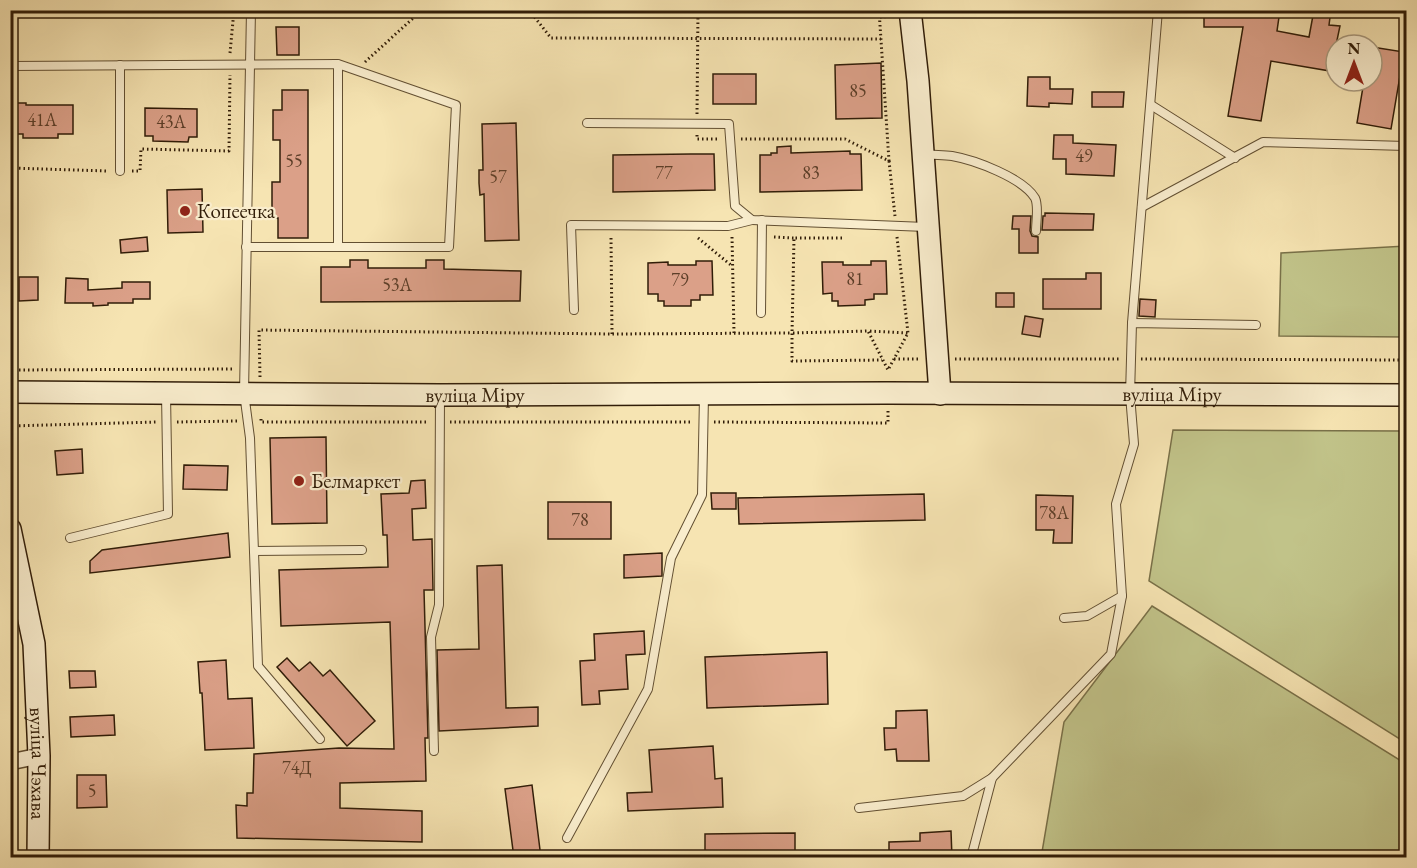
<svg xmlns="http://www.w3.org/2000/svg" width="1417" height="868" font-family="'EB Garamond',serif">
<rect width="100%" height="100%" fill="#f6e4b2"/>
<filter id="stains"><feTurbulence type="fractalNoise" baseFrequency=".00333" numOctaves="4"/><feColorMatrix values="0 0 0 0 .2 0 0 0 0 .09 0 0 0 0 .02 0 0 0 .5 -.17"/></filter>
<radialGradient id="worn" r=".72"><stop offset=".6" stop-color="#630" stop-opacity="0"/><stop offset="1" stop-color="#630" stop-opacity=".3"/></radialGradient>
<!-- green -->
<g fill="#c1c389" stroke="#797048" stroke-width="1.5">
<path d="M1406,246V337L1279,336L1281,253Z"/>
<path d="M1173,430L1405,431L1406,443V743L1149,581Z"/>
<path d="M1152,606L1406,764V857L1041,858L1064,722Z"/>
</g>
<!-- building -->
<g fill="#dba088" stroke="#311d08" stroke-width="1.5">
<path d="M1280,10L1277,31L1309,37L1314,10H1331L1329,25L1340,26L1336,45V72L1271,61L1261,121L1228,116L1243,27H1204V11Z"/>
<path d="M276,27H299V55H277Z"/>
<path d="M1372,47L1404,52L1391,129L1357,123L1364,81H1372Z"/>
<path d="M881,63L882,118L836,119L835,65Z"/>
<rect x="713" y="74" width="43" height="30"/>
<path d="M1028,77H1050V89H1073L1072,104L1049,103V107L1027,106Z"/>
<path d="M282,90H308V238H278V218H272V182H280V140H273V110H282Z"/>
<path d="M1092,92H1124L1123,107H1092Z"/>
<path d="M10,103H26V105H73V134H58V138H23V134H10Z"/>
<path d="M145,108L197,109V137H189L188,142L153,141V136H145Z"/>
<path d="M516,123L519,240L485,241L484,194L480,195L479,183V170H483L482,124Z"/>
<path d="M1054,135H1073V143L1116,145L1114,176L1066,174V159H1053Z"/>
<path d="M791,146V153L850,151V154H861L862,190L760,192V155H771V153H777V147Z"/>
<path d="M691,154H714L715,190L613,192V155Z"/>
<path d="M202,189L203,232L168,233L167,190Z"/>
<path d="M1045,213L1094,214L1093,230H1042L1043,216H1045Z"/>
<path d="M1013,216H1031L1030,231L1032,236L1038,237V253H1019V229H1012Z"/>
<path d="M147,237L148,251L121,253L120,240Z"/>
<path d="M350,260H368V268H426V260H444V269L521,271L520,301L321,302V267H350Z"/>
<path d="M696,261H712L713,295H700V300H691V306H664V301H658V294H648V263L668,262V265H696Z"/>
<path d="M871,261H886L887,294H874V299L865,300V305L838,306V301H832V293L823,294L822,262H843V265H871Z"/>
<path d="M1086,273H1101V309H1043V279H1086Z"/>
<path d="M19,277H38V300L19,301Z"/>
<path d="M66,278L88,279V290L122,288V282H150V299H133V303H108V305L93,306V303H65Z"/>
<rect x="996" y="293" width="18" height="14"/>
<path d="M1140,299L1156,300L1155,317L1139,316Z"/>
<path d="M1025,316L1043,319L1040,337L1022,334Z"/>
<path d="M326,437L327,523L272,524L270,438Z"/>
<path d="M82,449L83,473L57,475L55,451Z"/>
<path d="M184,465L228,466L227,490L183,489Z"/>
<path d="M425,480L426,508L412,509L413,540L432,539L433,590H424L428,738H425L426,781L340,783V808L422,811V842L237,838L236,805L247,806V793H253L254,754L339,748L394,749L390,622L281,626L279,570L388,567L387,535H383L381,494L409,493L411,481Z"/>
<path d="M711,493H736V509H712Z"/>
<path d="M924,494L925,520L739,524L738,498Z"/>
<path d="M1036,495L1073,496L1072,543H1053L1054,530H1036Z"/>
<rect x="548" y="502" width="63" height="37"/>
<path d="M228,533L230,557L90,573V561L102,550Z"/>
<path d="M662,553V576L624,578V555Z"/>
<path d="M502,565L506,708L538,707V726L439,731L437,650L479,649L477,566Z"/>
<path d="M644,631L645,654L626,655L628,689L599,691L600,704L582,705L580,661L595,660L594,634Z"/>
<path d="M827,652L828,704L707,708L705,657Z"/>
<path d="M287,658L299,671L310,662L323,676L330,670L375,721L347,746L277,667Z"/>
<path d="M226,660L228,699L252,698L254,748L205,750L202,693H200L198,662Z"/>
<path d="M69,671H95L96,687L70,688Z"/>
<path d="M927,710L929,761H897L896,749L885,750L884,728H896V711Z"/>
<path d="M114,715L115,735L71,737L70,717Z"/>
<path d="M713,746L715,779L722,778L723,807L628,811L627,793L652,792L649,750Z"/>
<path d="M77,775H106L107,807L77,808Z"/>
<path d="M532,785L541,858H514L505,789Z"/>
<path d="M951,831L952,858H889V842L920,841V833Z"/>
<path d="M795,833V858H705V834Z"/>
</g>
<g fill="none" stroke-linecap="round" stroke-linejoin="round">
<!-- lane casing -->
<g stroke="#624f32" stroke-width="10">
<g id="lane">
<path d="M251,10L244,393L250,438L258,666L320,739"/>
<path d="M10,66L338,64V247H449L456,105L338,64"/>
<path d="M1151,105L1235,158"/>
<path d="M587,123L729,124L735,206L752,220L926,227"/>
<path d="M924,154C933,155 943,155 952,156C975,160 1023,178 1035,198C1039,206 1036,222 1036,231"/>
<path d="M120,171V65"/>
<path d="M1142,207L1263,142L1406,146"/>
<path d="M246,247H338"/>
<path d="M574,310L571,225L728,226L752,220"/>
<path d="M761,313L762,220"/>
<path d="M1132,323L1158,10"/>
<path d="M70,538L168,514L166,394"/>
<path d="M254,551L362,550"/>
<path d="M1064,618L1087,616L1122,596L1116,504L1134,444L1130,395L1132,323L1256,325"/>
<path d="M434,751L431,637L439,605L440,396"/>
<path d="M859,808L963,796L992,778"/>
<path d="M567,838L648,689L671,558L702,495L704,396"/>
<path d="M971,858L992,778L1111,654L1122,596"/>
</g>
</g>
<!-- street casing -->
<g stroke="#624f32" stroke-width="18">
<path id="street" d="M10,762L39,756"/>
</g>
<!-- secondary casing -->
<g stroke="#311d08" stroke-width="24">
<g id="secondary">
<path d="M910,10L918,81L940,394"/>
<path id="s1" d="M10,392L440,395L887,393L1406,395"/>
<path id="s2" d="M10,529L34,644L39,756L38,858"/>
</g>
</g>
<!-- path -->
<g stroke="#311d08" stroke-width="3" stroke-dasharray="1.5 3" stroke-linecap="butt">
<path d="M529,10L551,38L881,39"/>
<path d="M929,13H937V10"/>
<path d="M880,17L893,16"/>
<path d="M230,53L234,10"/>
<path d="M365,62L422,10"/>
<path d="M697,114L698,10"/>
<path d="M697,135V139H719"/>
<path d="M741,139H845L889,161L879,10"/>
<path d="M889,161L895,216"/>
<path d="M10,168L108,171"/>
<path d="M132,171H140L141,149L229,151L230,75"/>
<path d="M732,237L734,333"/>
<path d="M774,237L794,238"/>
<path d="M897,237L908,333L888,370L868,331L908,333"/>
<path d="M611,238L612,334"/>
<path d="M698,238L732,266"/>
<path d="M842,238H794L792,333L868,331"/>
<path d="M894,359H919"/>
<path d="M955,359H1120"/>
<path d="M1141,359L1406,360"/>
<path d="M10,370L234,369"/>
<path d="M260,377L259,330L612,334L792,333V361L882,360"/>
<path d="M261,419V422H428"/>
<path d="M177,422L237,421"/>
<path d="M450,422H692"/>
<path d="M714,422L888,423V411"/>
<path d="M10,426L156,422"/>
</g>
<!-- lane -->
<use href="#lane" stroke="#f9edcd" stroke-width="8"/>
<!-- street -->
<use href="#street" stroke="#f9edcd" stroke-width="15"/>
<!-- secondary -->
<use href="#secondary" stroke="#f9edcd" stroke-width="21"/>
</g>
<!-- markers -->
<g fill="#8f2418" stroke="#f9edcd" stroke-width="2">
<circle cx="185" cy="211" r="6"/>
<circle cx="299" cy="481" r="6"/>
</g>
<g text-anchor="middle" stroke-width="4.5" stroke-linejoin="round" paint-order="stroke">
<!-- number labels -->
<g font-size="18" fill="#5c3e28">
<text x="858" y="97">85</text>
<text x="42" y="126">41А</text>
<text x="171" y="128">43А</text>
<text x="1084" y="162">49</text>
<text x="294" y="167">55</text>
<text x="664" y="179">77</text>
<text x="811" y="179">83</text>
<text x="498" y="183">57</text>
<text x="855" y="285">81</text>
<text x="680" y="286">79</text>
<text x="397" y="291">53А</text>
<text x="1054" y="519">78А</text>
<text x="580" y="526">78</text>
<text x="297" y="774">74Д</text>
<text x="92" y="797">5</text>
</g>
<!-- poi labels -->
<g font-size="21" fill="#311d08" stroke="#f9edcd" text-anchor="start">
<text x="197" y="218">Копеечка</text>
<text x="311" y="488">Белмаркет</text>
</g>
<!-- street labels -->
<g font-size="21" fill="#311d08" stroke="#f9edcd">
<text dy="7" stroke="none"><textPath href="#s1" startOffset="465">вуліца Міру</textPath></text>
<text dy="7" stroke="none"><textPath href="#s1" startOffset="1162">вуліца Міру</textPath></text>
<text dy="7" stroke="none"><textPath href="#s2" startOffset="237">вуліца Чэхава</textPath></text>
</g>
</g>
<!-- margin -->
<rect width="1417" height="868" fill="none" stroke="#f6e4b2" stroke-width="36"/>
<rect x="12" y="12" width="1393" height="844" fill="none" stroke="#311d08" stroke-width="3"/>
<rect x="18" y="18" width="1381" height="832" fill="none" stroke="#311d08" stroke-width="1.5"/>
<!-- north arrow -->
<g transform="translate(1354 63)"><circle r="28" fill="#f9edcd" stroke="#a99a7e" stroke-width="1.5"/>
<path d="M0-4.5L10 22L0 15L-10 22Z" fill="#8f2418"/>
<text y="-9" font-size="16" font-weight="bold" text-anchor="middle" fill="#311d08">N</text>
</g>
<rect width="100%" height="100%" filter="url(#stains)"/>
<rect width="100%" height="100%" fill="url(#worn)"/>
</svg>
